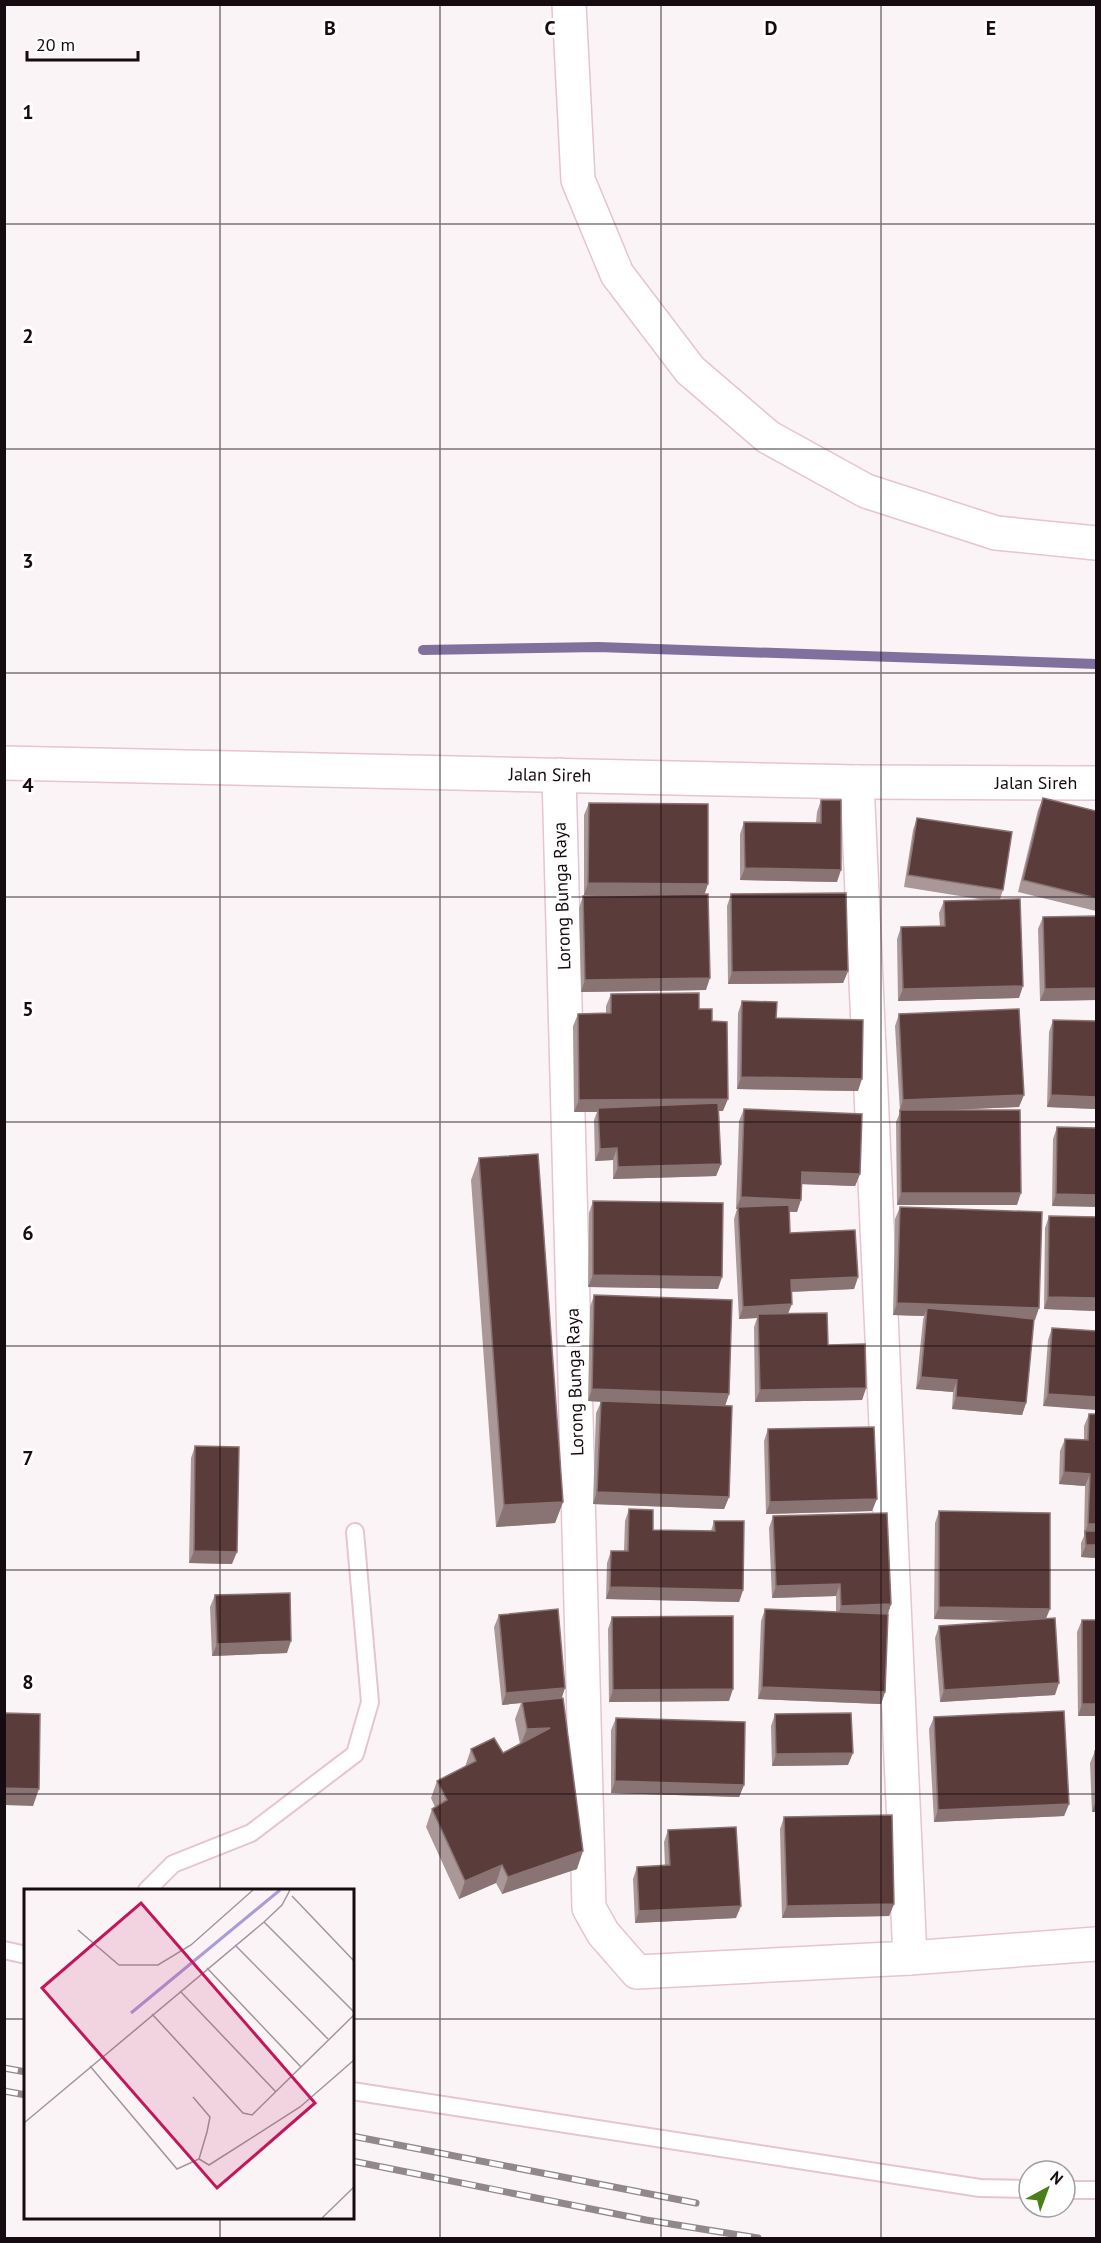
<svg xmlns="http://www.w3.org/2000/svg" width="1101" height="2243" font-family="'PT Sans',sans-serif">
<rect width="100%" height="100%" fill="#fbf4f7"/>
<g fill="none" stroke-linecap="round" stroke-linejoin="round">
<!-- stream -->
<path stroke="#7f709d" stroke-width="10" d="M423,650L598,647L1096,664"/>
<!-- service casing -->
<g stroke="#e6c4d1" stroke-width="20">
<g id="service">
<path d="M147,1890L173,1864L251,1833L355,1754L370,1702L355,1532"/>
<path d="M4,1950L26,1955"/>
<path d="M352,2091L980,2188L1029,2189"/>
<path d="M1065,2190H1096"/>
</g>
</g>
<!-- minor casing -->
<g stroke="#e6c4d1" stroke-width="36">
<g id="minor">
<path d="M569,4L578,180L617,274L690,370L768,437L866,491L996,533L1096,543"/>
<path d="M4,763L857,782L1096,783"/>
<path d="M559,775L589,1908L603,1933L637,1972L910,1958L1096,1944"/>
<path d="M857,782L910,1958"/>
</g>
</g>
<!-- service -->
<use href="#service" stroke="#fff" stroke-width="16"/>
<!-- minor -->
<use href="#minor" stroke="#fff" stroke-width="33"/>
<!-- rail casing -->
<g stroke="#91888c" stroke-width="7">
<g id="rail">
<path d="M4,2068L26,2072"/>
<path d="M4,2091L26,2095"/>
<path d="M352,2136L696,2203"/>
<path d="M352,2161L646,2220L758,2238"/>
</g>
</g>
<!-- rail -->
<use href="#rail" stroke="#fff" stroke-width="4.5" stroke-dasharray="14" stroke-linecap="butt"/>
</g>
<!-- wall -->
<g fill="#aa9899">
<path d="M1043,798L1096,811V911L1018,892L1038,810Z"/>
<path d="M821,800L837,882L740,880V834L744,822L816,823L817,812Z"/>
<path d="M589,803L704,894L706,990L581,992L579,908L583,896L636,895H584V815Z"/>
<path d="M917,818L1003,890L1000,899L1019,998L898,1001L897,939L901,927L940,926L939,913L944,901L985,900L904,887L913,830Z"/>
<path d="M731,894L848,971L843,983L728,984L727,906Z"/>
<path d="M1096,916V1000L1040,1001L1038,929L1043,917Z"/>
<path d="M611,994L699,1009L712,1021L723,1111H719L721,1164L716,1176L613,1179V1160L595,1161L594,1120L597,1112H574L573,1026L578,1014L606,1013V1006Z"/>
<path d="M742,1001L776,1018L858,1091L737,1089L738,1013Z"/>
<path d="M899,1014L1019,1107L946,1110L1017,1205H897L896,1122L900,1112L895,1026Z"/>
<path d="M1053,1020L1096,1021V1109L1047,1107L1049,1032Z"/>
<path d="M744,1109L860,1174L855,1186L802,1184L797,1212H789L790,1233L858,1277L854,1289L791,1292L788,1314L828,1345L866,1388L862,1400L755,1402L754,1327L757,1318L739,1319L734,1219L737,1209H736L739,1121Z"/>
<path d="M1057,1127L1096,1128L1052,1206L1053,1139Z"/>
<path d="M479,1158L563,1502L555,1523L496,1527L471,1180Z"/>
<path d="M593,1201L718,1289L588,1287L589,1213Z"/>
<path d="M900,1207L1035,1320H1034L1026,1403L1022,1415L952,1409L953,1392L916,1389L923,1320L924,1316L893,1315L895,1219Z"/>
<path d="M1049,1216L1096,1217V1311L1044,1309L1045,1228Z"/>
<path d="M594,1295L729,1394L725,1406L729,1497L724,1509L593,1504L596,1413L601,1402L588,1401L590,1307Z"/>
<path d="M1052,1328L1096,1331L1043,1406L1048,1340Z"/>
<path d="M1089,1414H1096V1558L1081,1557V1543L1084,1536L1085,1486L1059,1484L1060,1451L1065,1439L1084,1440V1426Z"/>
<path d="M768,1429L872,1511L766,1514L764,1441Z"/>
<path d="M195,1446L232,1564L189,1563L191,1458Z"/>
<path d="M629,1509L653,1530L711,1531L714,1521L743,1590L739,1602L606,1599L607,1563L611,1551H624L625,1521Z"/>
<path d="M939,1511L1046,1619L1055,1695L940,1702L935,1638L939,1626L1018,1621L934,1619L935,1523Z"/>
<path d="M773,1516L891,1604L888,1614L885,1692L881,1704L758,1699L761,1621L765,1609L836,1612V1596L772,1598L769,1528Z"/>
<path d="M215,1595L287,1653L212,1656L210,1607Z"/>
<path d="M499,1615L565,1688L561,1698L577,1869L502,1894L496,1883L459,1899L426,1827L432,1809L435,1807L431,1798L437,1781L465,1767L471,1749L503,1753L520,1744L515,1719L521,1703L502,1705L494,1627Z"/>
<path d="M612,1617L729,1701L609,1702L608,1629Z"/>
<path d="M1082,1620L1096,1716H1078L1077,1632Z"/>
<path d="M775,1714L848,1765L772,1766L771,1726Z"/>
<path d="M934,1717L1069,1804L1064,1816L934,1822L929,1729Z"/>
<path d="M616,1718L744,1785L739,1797L611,1793V1730Z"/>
<path d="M1095,1751H1096V1812H1092L1090,1763Z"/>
<path d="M784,1817L894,1904L889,1916L782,1918L780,1829Z"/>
<path d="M668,1830L736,1918L635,1923L633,1879L637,1867L665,1866L664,1842Z"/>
</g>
<!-- shaded-wall -->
<g fill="#8a7373">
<path d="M745,868L841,870L837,882L740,880Z"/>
<path d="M588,883L708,884L704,896L584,895Z"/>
<path d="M848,971L843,983L728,984L732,972Z"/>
<path d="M710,978L706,990L581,992L585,980Z"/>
<path d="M1023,986L1019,998L898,1001L903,989Z"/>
<path d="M1096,988V1000L1040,1001L1045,989Z"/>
<path d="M741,1077L862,1079L858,1091L737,1089Z"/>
<path d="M1024,1095L1019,1107L899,1112L903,1100Z"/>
<path d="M1051,1095L1096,1097V1109L1047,1107Z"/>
<path d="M728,1099L723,1111L598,1112V1108L597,1112H574L579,1100Z"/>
<path d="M617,1148L613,1160L595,1161L600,1149Z"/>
<path d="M721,1164L716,1176L613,1179L618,1167Z"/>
<path d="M802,1172L860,1174L855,1186L798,1184Z"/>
<path d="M901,1193H1021L1017,1205H897Z"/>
<path d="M1056,1194L1096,1195V1207L1052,1206Z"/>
<path d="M741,1197L801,1200L797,1212L739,1209L738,1207L737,1209H736Z"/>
<path d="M593,1275L722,1277L718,1289L588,1287Z"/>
<path d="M858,1277L854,1289L786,1292L791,1280Z"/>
<path d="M1048,1297L1096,1298V1311L1044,1309Z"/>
<path d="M897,1303L1039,1308L1035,1320L926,1316L927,1308L924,1316L893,1315Z"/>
<path d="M792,1304L787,1316L758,1314L757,1318L739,1319L743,1307Z"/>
<path d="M921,1377L957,1380L953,1392L916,1389Z"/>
<path d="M866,1388L862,1400L755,1402L760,1390Z"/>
<path d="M592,1389L729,1394L725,1406L588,1401Z"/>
<path d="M1048,1394L1096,1397V1410L1043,1406Z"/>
<path d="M956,1397L1026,1403L1022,1415L952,1409Z"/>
<path d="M1064,1472L1090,1474L1085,1486L1059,1484Z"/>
<path d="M597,1492L729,1497L724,1509L593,1504Z"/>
<path d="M877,1499L872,1511L766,1514L770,1502Z"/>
<path d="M563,1502L555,1523L496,1527L504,1505Z"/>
<path d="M1088,1524H1096V1536L1085,1531L1084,1536Z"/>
<path d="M1086,1545H1096V1558L1081,1557Z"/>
<path d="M194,1551L237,1552L232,1564L189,1563Z"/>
<path d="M840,1584L836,1596L772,1598L776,1586Z"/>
<path d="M610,1587L743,1590L739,1602L606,1599Z"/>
<path d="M891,1604L887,1616L837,1618L841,1606Z"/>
<path d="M939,1607L1050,1609L1045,1621L934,1619Z"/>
<path d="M291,1641L287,1653L212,1656L217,1644Z"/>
<path d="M1059,1683L1055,1695L940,1702L944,1690Z"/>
<path d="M762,1687L885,1692L881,1704L758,1699Z"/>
<path d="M565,1688L561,1700L522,1702L521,1703L502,1705L506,1693Z"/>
<path d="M733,1689L729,1701L609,1702L613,1690Z"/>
<path d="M1082,1704H1096V1716H1078Z"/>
<path d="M550,1728L520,1746L527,1729Z"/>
<path d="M853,1753L848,1765L772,1766L776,1754Z"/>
<path d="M615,1781L744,1785L739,1797L611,1793Z"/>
<path d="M4,1788L39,1789L33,1806L4,1805Z"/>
<path d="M1096,1800V1812H1092Z"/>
<path d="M1069,1804L1064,1816L934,1822L938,1810Z"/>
<path d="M583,1851L577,1869L502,1894L508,1877Z"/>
<path d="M502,1865L496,1883L459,1899L465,1881Z"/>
<path d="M894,1904L889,1916L782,1918L787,1906Z"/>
<path d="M741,1906L736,1918L635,1923L639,1911Z"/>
</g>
<!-- building -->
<g fill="#5a3c3b" stroke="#8a7373" stroke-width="1.5">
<path d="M1043,798L1096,811V898L1023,880Z"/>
<path d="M821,800H841V870L745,868L744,822L821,823Z"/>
<path d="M589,803L708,804V884L588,883Z"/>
<path d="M917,818L1012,832L1003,890L908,875Z"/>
<path d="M846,893L848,971L732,972L731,894Z"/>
<path d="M708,894L710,978L585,980L583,896Z"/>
<path d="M1020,899L1023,986L903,989L901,927L945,926L944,901Z"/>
<path d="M1096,916V988L1045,989L1043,917Z"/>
<path d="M699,993V1009H712V1021L727,1022L728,1099L579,1100L578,1014L611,1013V994Z"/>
<path d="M742,1001L777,1002L776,1018L863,1020L862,1079L741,1077Z"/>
<path d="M1019,1009L1024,1095L903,1100L899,1014Z"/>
<path d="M1053,1020L1096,1021V1097L1051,1095Z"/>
<path d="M718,1103L721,1164L618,1167L617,1148L600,1149L598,1108Z"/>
<path d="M744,1109L862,1114L860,1174L802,1172L801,1200L741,1197Z"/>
<path d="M900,1110H1020L1021,1193H901Z"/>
<path d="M1057,1127L1096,1128V1195L1056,1194Z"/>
<path d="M538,1154L563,1502L504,1505L479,1158Z"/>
<path d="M593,1201L723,1203L722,1277L593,1275Z"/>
<path d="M789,1205L790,1233L855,1230L858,1277L791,1280L792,1304L743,1307L738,1207Z"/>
<path d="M900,1207L1042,1212L1039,1308L897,1303Z"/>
<path d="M1049,1216L1096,1217V1298L1048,1297Z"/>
<path d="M594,1295L732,1300L729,1394L592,1389Z"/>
<path d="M927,1308L1034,1319L1026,1403L956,1397L957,1380L921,1377Z"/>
<path d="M827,1313L828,1345L865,1344L866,1388L760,1390L758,1314Z"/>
<path d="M1052,1328L1096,1331V1397L1048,1394Z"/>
<path d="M601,1401L732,1406L729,1497L597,1492Z"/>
<path d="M1089,1414H1096V1524H1088L1090,1474L1064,1472L1065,1439L1088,1440Z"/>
<path d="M874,1427L877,1499L770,1502L768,1429Z"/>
<path d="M195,1446L239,1447L237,1552L194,1551Z"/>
<path d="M629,1509L653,1510V1530L715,1531L714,1521H744L743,1590L610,1587L611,1551H628Z"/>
<path d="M939,1511L1050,1513V1609L939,1607Z"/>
<path d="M887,1513L891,1604L841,1606L840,1584L776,1586L773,1516Z"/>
<path d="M1085,1531H1096V1545H1086Z"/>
<path d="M290,1593L291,1641L217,1644L215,1595Z"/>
<path d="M558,1609L565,1688L506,1693L499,1615Z"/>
<path d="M765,1609L888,1614L885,1692L762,1687Z"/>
<path d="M733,1616V1689L613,1690L612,1617Z"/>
<path d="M1055,1618L1059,1683L944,1690L939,1626Z"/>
<rect x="1082" y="1620" width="14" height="84"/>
<path d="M563,1698L583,1851L508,1877L502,1865L465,1881L432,1809L447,1800L437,1781L476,1761L471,1749L494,1738L503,1753L550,1728L527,1729L522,1702Z"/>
<path d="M1064,1711L1069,1804L938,1810L934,1717Z"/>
<path d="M4,1713L40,1714L39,1789L4,1788Z"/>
<path d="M851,1713L853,1753L776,1754L775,1714Z"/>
<path d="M616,1718L745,1722L744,1785L615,1781Z"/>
<path d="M1095,1751H1096V1800Z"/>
<path d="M892,1815L894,1904L787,1906L784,1817Z"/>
<path d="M736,1827L741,1906L639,1911L637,1867L670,1865L668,1830Z"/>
</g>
<!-- grid -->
<path fill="none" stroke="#160b10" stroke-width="1.5" stroke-opacity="0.55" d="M220,4V1890M440,4V2238M661,4V2238M881,4V2238M4,224H1096M4,449H1096M4,673H1096M4,897H1096M4,1122H1096M4,1346H1096M4,1570H1096M4,1794H1096M4,2019H26M352,2019H1096M220,2218V2238"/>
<g text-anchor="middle" stroke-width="6" stroke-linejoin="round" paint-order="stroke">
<!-- street labels -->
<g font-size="18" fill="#160b10" stroke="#fff">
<text transform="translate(550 775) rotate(1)" y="6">Jalan Sireh</text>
<text x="1036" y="789">Jalan Sireh</text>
<text transform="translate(562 896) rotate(-92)" y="6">Lorong Bunga Raya</text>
<text transform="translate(575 1382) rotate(-92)" y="6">Lorong Bunga Raya</text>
</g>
</g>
<!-- overview -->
<g transform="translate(24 1889)">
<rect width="330" height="330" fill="#fbf4f7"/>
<path fill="none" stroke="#ac9bda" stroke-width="3" d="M107,124L256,1"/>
<path fill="none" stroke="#9f979b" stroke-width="1.5" d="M268,7L330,72M240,33L330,123M54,41L95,76H134L167,56L229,1M211,56L304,150M183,79L277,178M156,102L252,203M128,125L219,224L228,226L330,126M66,177L153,280L175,270L183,243L186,228L169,208M0,234L240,33L258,16L266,1M175,270L185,276L276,218L330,171M298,329L330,298"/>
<path fill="#c2185b" fill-opacity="0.15" stroke="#c2185b" stroke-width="3" d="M117,14L291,214L193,299L18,99Z"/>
<rect width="330" height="330" fill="none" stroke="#160b10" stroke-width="3"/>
</g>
<g font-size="20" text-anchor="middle" font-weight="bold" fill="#160b10" stroke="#fff" stroke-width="6" stroke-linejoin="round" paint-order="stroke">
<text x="330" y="35">B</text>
<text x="550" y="35">C</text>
<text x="771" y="35">D</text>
<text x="991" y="35">E</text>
<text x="28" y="119">1</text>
<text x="28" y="343">2</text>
<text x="28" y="568">3</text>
<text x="28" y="792">4</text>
<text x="28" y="1016">5</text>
<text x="28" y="1240">6</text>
<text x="28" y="1465">7</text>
<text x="28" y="1689">8</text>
</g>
<!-- border -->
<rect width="1101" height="2243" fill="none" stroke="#160b10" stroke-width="12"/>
<!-- north arrow -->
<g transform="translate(1047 2189) rotate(41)"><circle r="28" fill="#ffffff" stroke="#a29d9f" stroke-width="1.5"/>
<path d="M0-4.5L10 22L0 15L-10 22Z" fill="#498019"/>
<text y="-9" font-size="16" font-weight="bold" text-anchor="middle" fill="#160b10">N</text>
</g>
<!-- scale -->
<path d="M27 51v9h111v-9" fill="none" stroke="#160b10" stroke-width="3"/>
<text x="36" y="51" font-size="18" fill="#160b10" stroke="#ffffff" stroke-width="4.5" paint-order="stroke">20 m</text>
</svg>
